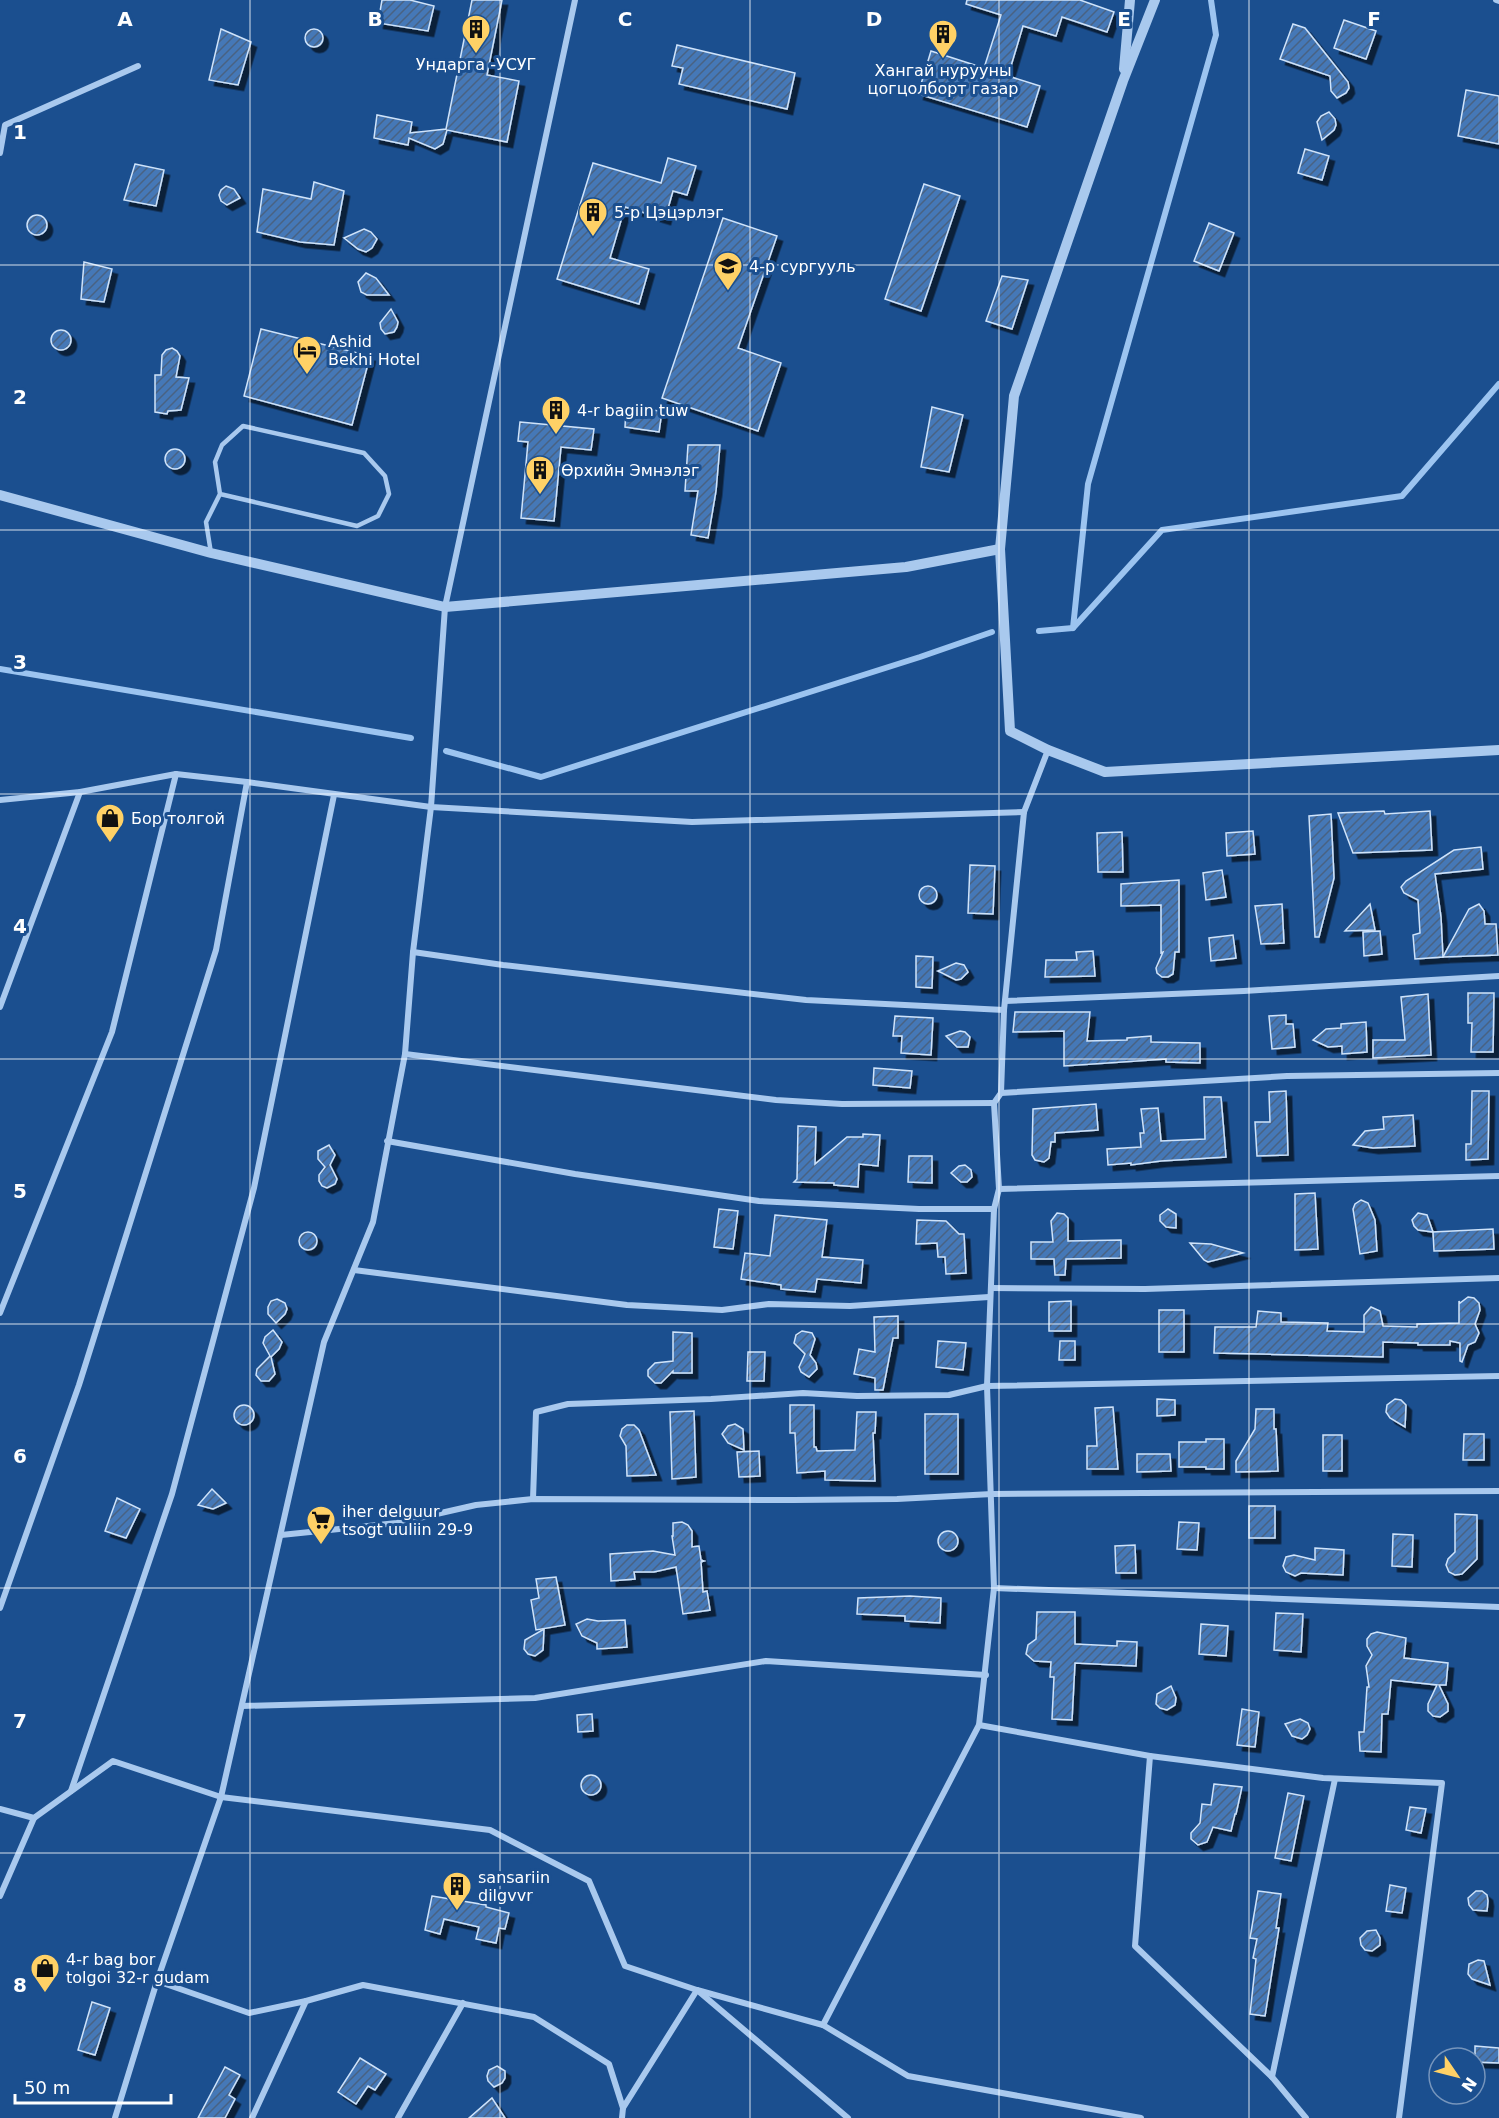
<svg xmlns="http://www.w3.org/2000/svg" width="1499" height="2118" font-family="'DejaVu Sans',sans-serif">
<defs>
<pattern id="building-hatch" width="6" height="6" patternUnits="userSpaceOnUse" patternTransform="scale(1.5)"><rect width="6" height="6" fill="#4478b7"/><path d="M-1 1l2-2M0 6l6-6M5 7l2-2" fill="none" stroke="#486282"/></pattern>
<filter id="shadow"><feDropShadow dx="5.5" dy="5.5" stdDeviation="0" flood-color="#0009"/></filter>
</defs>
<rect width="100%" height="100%" fill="#1b4f8f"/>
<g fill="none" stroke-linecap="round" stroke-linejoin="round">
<!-- stream -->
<g stroke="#9cc4f0" stroke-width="6">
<path d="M1073,628L1162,530L1402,496L1499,384"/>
<path d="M1039,631L1073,628L1088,484L1216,35L1211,0"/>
<path d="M0,669L411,738"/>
<path d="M446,751L541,777L920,657L992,632"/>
</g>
</g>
<!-- building -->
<g fill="url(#building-hatch)" stroke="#cfe3fa" stroke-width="1.5" filter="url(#shadow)">
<path d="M382,0H410L434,6L428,31L378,23Z"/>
<path d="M472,0H502L487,75L519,81L507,142L447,130L443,144L435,149L409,138L408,145L374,138L377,115L412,122L410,133L446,129Z"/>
<path d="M967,0H1080L1114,12L1107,32L1062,17L1056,36L1023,26L1008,76L1040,86L1027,127L918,94L931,51L984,68L1001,15L966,4Z"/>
<path d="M1344,20L1376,31L1366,59L1334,48Z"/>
<path d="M1293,24L1305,28L1348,82L1349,88L1346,93L1337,98L1331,91L1330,76L1280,59Z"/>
<circle cx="314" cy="38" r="9"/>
<path d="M221,29L251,42L238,85L209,80Z"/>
<path d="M677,45L795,73L787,109L679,84L683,68L672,66Z"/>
<path d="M1466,90L1499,96V144L1458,136Z"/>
<path d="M1329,112L1335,119L1336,125L1334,130L1322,140L1317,122L1321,116Z"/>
<path d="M1305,149L1329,156L1322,180L1298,173Z"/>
<path d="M668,158L696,166L687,195L673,191L665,219L625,207L610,258L649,269L639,304L557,279L593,163L661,183Z"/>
<path d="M135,164L164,170L156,206L124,200Z"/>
<path d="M314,182L344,191L334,245L300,242L257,232L263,189L311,199Z"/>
<path d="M924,184L960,196L921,311L885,299Z"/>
<path d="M226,186L234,189L240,198L227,205L221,201L219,195L221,190Z"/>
<circle cx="37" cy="225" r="10"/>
<path d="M723,218L777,236L738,348L781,363L758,431L662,398Z"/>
<path d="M1209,223L1234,233L1219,271L1194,261Z"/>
<path d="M364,229L371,232L377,239L372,248L366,252L358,249L344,238Z"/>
<path d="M84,262L112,269L104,302L81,299Z"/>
<path d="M366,273L376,278L389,295H367L361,292L358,282Z"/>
<path d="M1002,276L1028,280L1012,329L986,321Z"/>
<path d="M391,309L398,322L397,327L394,332L385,334L381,329L380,323Z"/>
<path d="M261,329L370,356L352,425L244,396Z"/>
<circle cx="61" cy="340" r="10"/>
<path d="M172,348L177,351L180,356L176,377L189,378L181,410L168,411L167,414L155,412V375H161L162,355L166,350Z"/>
<path d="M932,407L963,415L949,472L921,467Z"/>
<path d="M626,408L662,411L659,432L625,427Z"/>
<path d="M520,422L594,429L591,450L561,447L554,521L521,518L528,442L518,441Z"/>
<path d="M688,445H720L716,491L708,538L691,535L698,491H685Z"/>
<circle cx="175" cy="459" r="10"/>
<path d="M1384,811L1385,814L1430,811L1432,850L1353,853L1338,813Z"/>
<path d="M1331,814L1334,878L1319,937H1315L1309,816Z"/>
<path d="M1253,831L1255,854L1227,856L1226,833Z"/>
<path d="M1122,832L1123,872H1098L1097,833Z"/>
<path d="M1481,847L1483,869L1435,874L1441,917L1443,957L1415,959L1413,935L1420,933L1418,900L1404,893L1401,887L1406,881L1454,850Z"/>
<path d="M970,865L995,866L993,914L968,913Z"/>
<path d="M1222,870L1226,897L1206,900L1203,873Z"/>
<path d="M1179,880V952H1175L1173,974L1168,977H1162L1157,973L1156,968L1163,952L1161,953V905L1121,906V884Z"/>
<circle cx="928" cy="895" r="9"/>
<path d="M1282,904L1284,943L1261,944L1255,906Z"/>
<path d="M1370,904L1375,930L1345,931Z"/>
<path d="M1479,904L1484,911L1485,924H1496L1498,955L1443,957L1469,909Z"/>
<path d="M1380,931L1382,954L1364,956L1363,932Z"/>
<path d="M1233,935L1236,958L1211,961L1209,938Z"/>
<path d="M1093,951L1095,976L1045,977L1046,960H1077L1076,952Z"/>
<path d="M916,956L933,957L932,988L916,987Z"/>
<path d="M956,963L964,965L968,972L961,979L956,980L938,971Z"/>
<path d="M1468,993H1494L1493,1052H1471L1472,1023H1468Z"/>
<path d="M1428,994L1431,1055L1373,1058V1040H1405L1401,997Z"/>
<path d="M1015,1012H1090L1087,1041L1127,1040V1038L1151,1036V1042L1200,1043V1063L1166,1062V1059L1064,1066V1031L1013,1032Z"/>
<path d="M1286,1015V1024H1293L1295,1047L1272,1049L1269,1016Z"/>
<path d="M895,1016L933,1018L931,1055L901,1053L902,1036H893Z"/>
<path d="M1366,1022L1367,1052L1342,1054V1046L1328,1047L1313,1040L1326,1029L1341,1028V1024Z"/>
<path d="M960,1031L965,1032L970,1037L968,1047H957L946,1036Z"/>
<path d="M874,1068L912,1071L910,1088L873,1085Z"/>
<path d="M1286,1091L1288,1155L1257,1156L1255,1122H1270L1269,1092Z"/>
<path d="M1472,1091H1489L1488,1159L1466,1160V1144H1471Z"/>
<path d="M1204,1097H1221L1226,1157L1161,1161L1131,1165V1163L1108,1165L1107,1149L1141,1147L1140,1133H1144L1141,1109L1158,1108L1161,1141L1205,1139Z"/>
<path d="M1096,1104L1098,1130L1055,1133V1142H1051L1049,1158L1044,1162L1035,1160L1032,1155L1033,1109Z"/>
<path d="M1413,1115L1415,1146L1373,1148L1353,1145L1365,1131L1384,1129L1383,1117Z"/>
<path d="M798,1126L816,1127L815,1164L847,1137H863V1134L880,1135L878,1166L859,1164L858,1187L834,1185V1183L794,1182L797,1179Z"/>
<path d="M329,1145L335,1155L330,1165L337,1179L335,1184L327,1188L322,1186L319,1181V1175L325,1167L318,1159V1151Z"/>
<path d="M909,1156H932V1183L908,1182Z"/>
<path d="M965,1165L971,1170L972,1177L967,1182H961L951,1173L959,1166Z"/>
<path d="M1315,1193L1318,1249L1295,1250V1194Z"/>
<path d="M1361,1200L1368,1203L1375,1220L1377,1251L1360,1254L1353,1209L1355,1204Z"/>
<path d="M719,1209L738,1211L733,1249L714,1247Z"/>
<path d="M1168,1209L1176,1214V1228L1166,1227L1160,1221V1215Z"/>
<path d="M1057,1213L1064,1214L1068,1218V1241L1121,1240V1258L1066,1259L1065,1275H1055L1054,1259H1031V1242H1053L1051,1221Z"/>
<path d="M1418,1213L1427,1215L1433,1232L1418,1230L1414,1226L1412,1220Z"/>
<path d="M775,1215L827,1220L822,1257L863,1260L861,1283L817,1279L815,1292L781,1289V1285L741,1279L745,1253L770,1256Z"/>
<path d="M917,1220L946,1221L959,1234H964L966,1273L946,1274L945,1257H938L937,1243L916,1244Z"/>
<path d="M1493,1229L1494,1249L1434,1251L1433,1232Z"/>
<circle cx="308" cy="1241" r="9"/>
<path d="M1190,1243L1211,1244L1243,1253L1208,1262L1204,1260Z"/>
<path d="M1468,1297L1474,1298L1479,1303L1480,1310L1475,1324L1479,1333L1475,1342L1468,1345L1462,1362L1460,1361V1343L1450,1341V1345H1418V1343L1383,1342V1357L1214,1353L1215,1327H1256L1258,1311L1281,1313V1322L1328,1323L1327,1331L1364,1332V1315L1371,1307L1380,1311L1383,1326L1417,1327V1324L1459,1323V1301L1460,1303Z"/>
<path d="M277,1299L285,1303L287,1309L285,1314L276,1323L268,1314V1307L271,1301Z"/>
<path d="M1071,1301V1331H1049V1302Z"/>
<rect x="1159" y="1310" width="25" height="42"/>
<path d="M898,1316V1338H893L883,1390H875V1378L854,1374L859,1349L875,1352L874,1317Z"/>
<path d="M273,1330L282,1342L279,1349L271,1357L275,1374L269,1381H261L256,1375L257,1369L270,1356L263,1343L265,1337Z"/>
<path d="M802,1331L812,1333L815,1339L810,1355L816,1363L817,1369L809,1377L801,1372L799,1367L805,1354L794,1343L796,1335Z"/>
<path d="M673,1332L692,1333V1373H673V1371L661,1383H655L648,1376V1370L655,1363L673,1361Z"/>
<path d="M938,1341L966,1343L963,1370L936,1367Z"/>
<path d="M1060,1341H1075V1360H1059Z"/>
<path d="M748,1352H765L764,1381H747Z"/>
<path d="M1157,1399L1175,1400V1415L1157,1416Z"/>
<path d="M1395,1399L1401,1400L1406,1405L1405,1427L1390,1418L1386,1412L1387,1405Z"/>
<circle cx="244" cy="1415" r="10"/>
<path d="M790,1405H814V1447H816L817,1451L855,1450L857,1412H876L875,1433H873L875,1481L825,1480V1471L797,1473L795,1433H790Z"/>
<path d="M1113,1407L1118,1469H1087V1446H1097L1095,1408Z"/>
<path d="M1256,1409H1274V1429H1276L1278,1471L1236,1472V1461L1255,1429Z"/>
<path d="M694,1411L696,1477L672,1479L670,1412Z"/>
<rect x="925" y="1414" width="33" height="60"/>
<path d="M735,1424L743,1429L744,1450L728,1443L722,1434L728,1426Z"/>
<path d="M627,1425H634L639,1430L656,1475L627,1476L626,1446L620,1436L622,1429Z"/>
<path d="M1464,1434H1484V1460H1463Z"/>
<rect x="1323" y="1435" width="19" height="36"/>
<path d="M1206,1439H1224V1469H1206V1467H1179V1442H1206Z"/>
<path d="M759,1451L760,1476L739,1477L737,1452Z"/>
<path d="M1137,1454H1170L1171,1471L1137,1472Z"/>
<path d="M212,1489L226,1503L213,1509L198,1505Z"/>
<path d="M117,1498L140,1509L126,1538L105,1531Z"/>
<rect x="1249" y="1506" width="26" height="32"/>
<path d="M1455,1514L1477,1515V1559L1462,1574L1455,1575L1449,1572L1446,1565L1448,1559L1455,1552Z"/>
<path d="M1179,1522L1199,1523L1197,1550L1177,1549Z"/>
<path d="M673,1523L682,1522L688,1525L692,1531V1547L699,1546L701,1560L704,1561L701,1562L703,1592L707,1591L710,1610L683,1614L676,1567L654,1572H634L635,1579L611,1581L610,1554L653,1551L675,1555L672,1536H673Z"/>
<circle cx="948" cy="1541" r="10"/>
<path d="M1393,1534L1413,1535L1412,1567L1392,1566Z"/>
<path d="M1135,1545L1136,1573H1116L1115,1546Z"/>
<path d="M1315,1548L1344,1550L1343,1575L1301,1573L1295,1576L1286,1572L1283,1566L1286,1557L1294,1555L1315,1560Z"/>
<path d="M556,1577L565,1625L536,1630L531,1600L539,1598L536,1579Z"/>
<path d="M910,1596L941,1598L940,1623L905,1621V1616L857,1614L858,1598Z"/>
<path d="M1037,1612H1075V1644L1117,1646V1641L1137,1642L1136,1666L1075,1663L1072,1720L1052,1719L1054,1677H1050L1051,1662L1034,1661L1026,1654L1028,1645L1036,1639Z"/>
<path d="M1276,1613L1303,1614L1301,1652L1274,1650Z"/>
<path d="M587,1619L598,1621L625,1620L627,1647L597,1649V1643L582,1636L576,1624Z"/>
<path d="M1201,1624L1228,1626L1226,1656L1199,1654Z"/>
<path d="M544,1629L543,1650L535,1656L528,1654L524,1649L525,1640Z"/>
<path d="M1377,1632L1406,1638L1404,1658L1448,1663L1446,1685H1439L1448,1704V1711L1440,1717L1433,1716L1428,1711V1704L1437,1685L1391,1680L1388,1714H1382L1381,1752L1360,1751L1359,1732H1364L1367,1687H1369L1366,1666L1372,1655L1367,1646V1639L1371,1634Z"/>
<path d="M1171,1686L1176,1698L1175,1705L1167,1710L1160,1708L1156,1704L1157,1694Z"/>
<path d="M1242,1709L1259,1712L1255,1747L1237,1745Z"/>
<path d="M592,1714L593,1731L578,1732L577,1715Z"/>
<path d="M1300,1719L1308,1723L1310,1729L1307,1735L1302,1739L1292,1736L1285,1724Z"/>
<circle cx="591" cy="1785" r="10"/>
<path d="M1214,1784L1242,1787L1236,1814H1235L1231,1831L1213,1827L1207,1842L1198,1845L1191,1839V1833L1200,1823L1202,1804L1211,1805Z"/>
<path d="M1288,1793L1304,1796L1291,1861L1275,1858Z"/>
<path d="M1410,1807L1426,1809L1421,1833L1406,1830Z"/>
<path d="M1390,1885L1406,1888L1402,1913L1386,1911Z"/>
<path d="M1258,1891L1281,1894L1276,1928H1279L1265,2016L1250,2014L1256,1959L1253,1958L1257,1939L1250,1938Z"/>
<path d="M1476,1891H1482L1487,1895L1488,1901L1487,1911L1473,1910L1469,1905L1468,1898Z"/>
<path d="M432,1896L486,1905V1907L509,1913L505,1929L499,1928L496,1943L476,1939L479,1927L444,1919L440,1934L425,1930Z"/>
<path d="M1376,1930L1380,1938V1945L1372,1951L1365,1950L1361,1945L1360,1938L1367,1931Z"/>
<path d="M1478,1960L1484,1961L1490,1985L1472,1979L1468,1974L1469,1964Z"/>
<path d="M92,2002L110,2008L95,2055L78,2050Z"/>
<path d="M1475,2046L1499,2048V2063L1475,2062Z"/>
<path d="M360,2058L386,2074L375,2090L368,2086L356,2104L338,2092Z"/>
<path d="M497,2066L505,2071V2078L502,2083L494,2087L488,2081L487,2076L489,2070Z"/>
<path d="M225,2067L240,2075L229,2095L235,2099L225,2118H198Z"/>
<path d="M492,2098L505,2118H469Z"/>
</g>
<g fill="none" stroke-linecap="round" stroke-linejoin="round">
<!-- service -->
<path stroke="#a9c9ee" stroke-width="4.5" d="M211,553L206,522L220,494L215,462L222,445L243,426L364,453L385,476L389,494L378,516L357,526L220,494"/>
<!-- minor -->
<g stroke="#a9c9ee" stroke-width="6">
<path d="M1496,0L1499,1"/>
<path d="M0,153L5,125L138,66"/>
<path d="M0,800L80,792L176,774L247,782L431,807L692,822L1024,812"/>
<path d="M413,952L503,965L806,1000L1004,1010"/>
<path d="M1005,1001L1244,991L1499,976"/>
<path d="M0,1007L80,792"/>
<path d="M405,1054L776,1100L842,1104L994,1103"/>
<path d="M1001,1093L1287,1076L1499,1073"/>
<path d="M387,1141L575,1174L759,1201L919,1209H994"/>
<path d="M999,1189L1499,1176"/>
<path d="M354,1270L627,1305L722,1310L769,1304L850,1306L989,1297"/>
<path d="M991,1288L1145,1289L1499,1278"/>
<path d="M0,1313L112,1032L176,774"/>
<path d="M533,1499L536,1412L568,1404L711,1399L803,1393L857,1396L949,1395L987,1386L1499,1376"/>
<path d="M281,1535L397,1523L476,1505L533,1499L794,1500L897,1499L992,1494L1499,1491"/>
<path d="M994,1588L1499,1607"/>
<path d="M0,1608L79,1385L216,950L247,782"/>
<path d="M242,1706L535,1698L766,1661L986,1675"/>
<path d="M979,1725L1150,1756L1323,1778L1442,1783L1399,2118"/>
<path d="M1150,1756L1135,1946L1272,2077L1306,2118"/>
<path d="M71,1791L172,1494L254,1188L334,795"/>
<path d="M0,1809L34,1818L113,1761L221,1797L490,1830L589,1881L625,1966L697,1990L848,2118"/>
<path d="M0,1896L34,1818"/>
<path d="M157,1981L249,2013L306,2001L252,2118"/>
<path d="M306,2001L363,1985L534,2017L609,2064L623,2108"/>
<path d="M823,2025L979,1725L994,1588L987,1386L994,1209L999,1189L994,1103L1001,1093L1004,1010L1024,812L1048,750"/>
<path d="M1272,2077L1335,1779"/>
<path d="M115,2118L157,1981L221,1797L324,1342L373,1222L405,1054L413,952L431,807L445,607L575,0"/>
<path d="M398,2118L463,2003"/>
<path d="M622,2118L623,2108L697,1990L823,2025L908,2076L1141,2118"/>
</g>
<!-- tertiary -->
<g stroke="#a9c9ee" stroke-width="10">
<path d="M1155,0L1123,81L1014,396L1000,549L1010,731L1048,750L1105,772L1499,750"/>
<path d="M1124,69L1130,0"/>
<path d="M0,495L211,553L445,607L906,567L1000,549"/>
</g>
</g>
<!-- grid -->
<path fill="none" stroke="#fff" stroke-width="1.5" stroke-opacity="0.55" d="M250,0V2118M500,0V2118M750,0V2118M999,0V2118M1249,0V2118M0,265H1499M0,530H1499M0,794H1499M0,1059H1499M0,1324H1499M0,1588H1499M0,1853H1499"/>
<!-- icons -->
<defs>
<g id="building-pin" transform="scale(1.5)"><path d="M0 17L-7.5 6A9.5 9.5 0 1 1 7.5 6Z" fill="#ffd166" stroke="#1b4f8f"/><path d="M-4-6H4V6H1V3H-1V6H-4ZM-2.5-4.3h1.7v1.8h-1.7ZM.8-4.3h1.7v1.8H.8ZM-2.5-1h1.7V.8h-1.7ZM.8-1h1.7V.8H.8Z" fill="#111"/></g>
<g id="school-pin" transform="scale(1.5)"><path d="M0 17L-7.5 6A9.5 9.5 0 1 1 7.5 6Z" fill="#ffd166" stroke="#1b4f8f"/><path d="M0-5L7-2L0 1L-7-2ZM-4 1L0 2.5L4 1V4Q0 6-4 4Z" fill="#111"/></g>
<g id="hotel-pin" transform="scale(1.5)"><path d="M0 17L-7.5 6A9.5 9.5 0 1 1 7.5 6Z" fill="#ffd166" stroke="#1b4f8f"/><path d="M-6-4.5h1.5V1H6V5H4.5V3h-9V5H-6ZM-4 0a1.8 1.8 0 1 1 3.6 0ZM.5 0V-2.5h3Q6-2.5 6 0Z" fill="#111"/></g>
<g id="shop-pin" transform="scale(1.5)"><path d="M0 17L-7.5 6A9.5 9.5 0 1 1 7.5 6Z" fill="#ffd166" stroke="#1b4f8f"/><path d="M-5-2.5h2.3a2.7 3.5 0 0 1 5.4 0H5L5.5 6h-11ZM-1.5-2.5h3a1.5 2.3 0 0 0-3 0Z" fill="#111"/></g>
<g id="supermarket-pin" transform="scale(1.5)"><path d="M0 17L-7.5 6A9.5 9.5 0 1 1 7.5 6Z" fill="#ffd166" stroke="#1b4f8f"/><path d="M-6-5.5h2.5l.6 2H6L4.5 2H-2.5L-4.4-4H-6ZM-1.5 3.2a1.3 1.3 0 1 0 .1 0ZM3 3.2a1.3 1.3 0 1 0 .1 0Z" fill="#111"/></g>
</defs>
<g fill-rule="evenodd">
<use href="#building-pin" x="476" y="29"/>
<use href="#building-pin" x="943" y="34"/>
<use href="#building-pin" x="593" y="212"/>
<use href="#school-pin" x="728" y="266"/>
<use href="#hotel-pin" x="307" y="350"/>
<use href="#building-pin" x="556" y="410"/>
<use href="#building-pin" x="540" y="470"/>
<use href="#shop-pin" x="110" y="818"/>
<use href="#supermarket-pin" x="321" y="1520"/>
<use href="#building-pin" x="457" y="1886"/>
<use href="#shop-pin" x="45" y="1968"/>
</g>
<g text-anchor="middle" stroke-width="6" stroke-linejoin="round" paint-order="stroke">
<!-- poi labels -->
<g font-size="16" fill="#fff" stroke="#1b4f8f" text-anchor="start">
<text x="476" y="70" text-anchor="middle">Ундарга -УСУГ</text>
<text x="943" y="76" text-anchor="middle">Хангай нурууны<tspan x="943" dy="18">цогцолборт газар</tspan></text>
<text x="614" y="218">5-р Цэцэрлэг</text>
<text x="749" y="272">4-р сургууль</text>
<text x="328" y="347">Ashid<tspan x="328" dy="18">Bekhi Hotel</tspan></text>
<text x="577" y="416">4-r bagiin tuw</text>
<text x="561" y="476">Өрхийн Эмнэлэг</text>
<text x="131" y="824">Бор толгой</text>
<text x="342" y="1517">iher delguur<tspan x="342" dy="18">tsogt uuliin 29-9</tspan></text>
<text x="478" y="1883">sansariin<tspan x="478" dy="18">dilgvvr</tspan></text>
<text x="66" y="1965">4-r bag bor<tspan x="66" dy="18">tolgoi 32-r gudam</tspan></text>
</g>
</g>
<g font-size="20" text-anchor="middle" font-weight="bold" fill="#fff" stroke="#1b4f8f" stroke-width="6" stroke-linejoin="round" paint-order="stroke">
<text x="125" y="26">A</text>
<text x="375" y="26">B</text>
<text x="625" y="26">C</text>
<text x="874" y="26">D</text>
<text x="1124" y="26">E</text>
<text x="1374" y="26">F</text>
<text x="20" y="139">1</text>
<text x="20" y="404">2</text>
<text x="20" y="669">3</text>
<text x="20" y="933">4</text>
<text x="20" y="1198">5</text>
<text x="20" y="1463">6</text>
<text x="20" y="1728">7</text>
<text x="20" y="1992">8</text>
</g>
<!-- north arrow -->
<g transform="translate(1457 2076) rotate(125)"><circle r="28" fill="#1b4f8f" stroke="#7695bc" stroke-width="1.5"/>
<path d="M0-4.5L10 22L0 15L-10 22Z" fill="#ffd166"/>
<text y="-9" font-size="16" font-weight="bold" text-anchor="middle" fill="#ffffff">N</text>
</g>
<!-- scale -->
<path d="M15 2094v9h156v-9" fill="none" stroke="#ffffff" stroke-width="3"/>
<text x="24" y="2094" font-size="18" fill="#ffffff" stroke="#1b4f8f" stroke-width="4.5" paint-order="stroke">50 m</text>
</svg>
